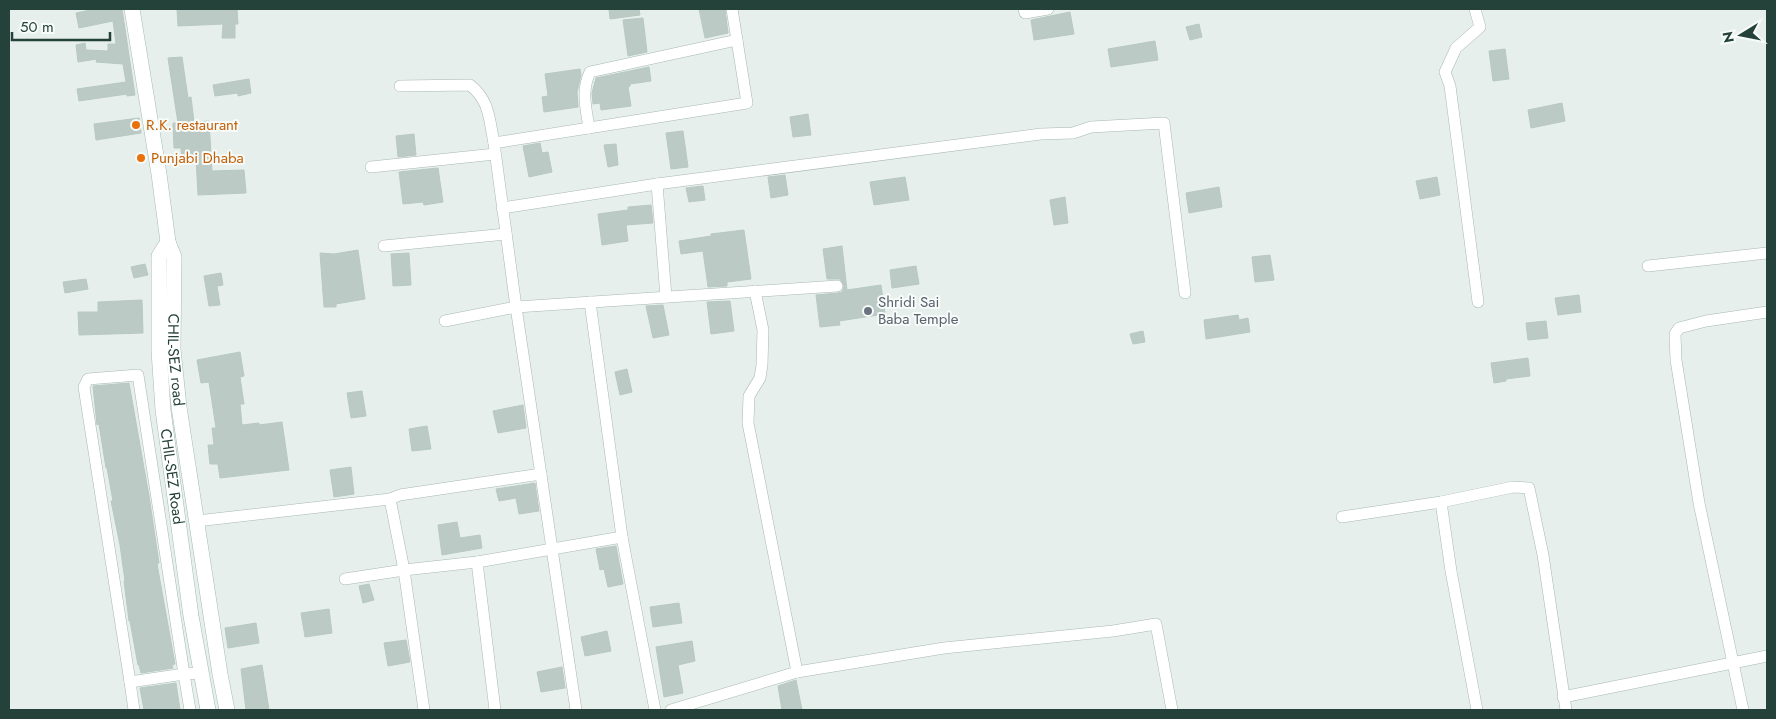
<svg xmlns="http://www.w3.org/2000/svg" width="1776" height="719" font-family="Jost,sans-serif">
<rect width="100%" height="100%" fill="#e6efeb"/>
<!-- building -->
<g fill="#bbcac4" stroke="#b8c9c2">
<path d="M95,9H122L135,95L127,96V94L79,101L77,89L126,82L123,64L96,62L97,59L78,62L76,45L85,43L86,50L108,51V44H116L113,21L79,28L76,13Z"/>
<path d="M177,9H237L238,24H235V38H222L223,24L178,26Z"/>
<path d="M609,9H639L640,15L610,19Z"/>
<path d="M699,9H725L728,33L705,38Z"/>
<path d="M1070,12L1074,34L1034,40L1031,20Z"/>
<path d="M643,18L647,52L628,56L623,20Z"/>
<path d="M1199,24L1202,37L1190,40L1186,27Z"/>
<path d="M1155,41L1158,60L1111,67L1108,49Z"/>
<path d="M1505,49L1509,79L1493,81L1489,51Z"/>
<path d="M182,57L188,98L191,97L194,122L209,121L212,171L244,170L246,193L198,195L196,157L182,158L181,148H174L173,123H178L168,58Z"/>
<path d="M649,67L651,81L630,84V86L628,87L631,106L601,110L600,103L593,104L592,93L596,78Z"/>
<path d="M580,69L581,75L577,92L578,107L544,112L542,97L548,96L545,74Z"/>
<path d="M249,79L251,93L238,96V93L215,96L213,85Z"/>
<path d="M1562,103L1565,121L1531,128L1528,110Z"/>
<path d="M808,114L811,135L793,137L790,117Z"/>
<path d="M139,118L141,133L96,140L94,124Z"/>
<path d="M683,131L688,167L671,169L666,133Z"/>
<path d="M414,134L416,155L398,157L396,136Z"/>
<path d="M540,143L542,153L548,152L552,172L529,177L523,146Z"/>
<path d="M616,144L618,165L608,167L604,145Z"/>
<path d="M438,168L443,202L424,205L423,202L403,204L399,172Z"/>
<path d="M785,175L788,195L771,198L768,177Z"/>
<path d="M905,177L909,200L874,205L870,182Z"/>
<path d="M1437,177L1440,195L1420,199L1416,181Z"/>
<path d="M703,186L705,200L689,202L686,188Z"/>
<path d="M1219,187L1222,207L1189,213L1186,193Z"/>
<path d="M1065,197L1068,223L1054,225L1050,200Z"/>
<path d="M651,205L653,223L626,225L628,241L602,245L598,214L628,210V207Z"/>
<path d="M744,230L751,279L727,282V286L708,287L703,251L681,254L679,241L711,236V234Z"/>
<path d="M842,246L847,290L881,285L885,314L839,321L840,325L820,327L816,295L838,293L842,292L844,286L840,279H827L823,249Z"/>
<path d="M358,250L365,299L336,304V307H324L320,253L334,254Z"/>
<path d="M409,253L411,285L393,286L391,254Z"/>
<path d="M1270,255L1274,280L1255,282L1252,257Z"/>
<path d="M145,264L148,275L134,278L131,267Z"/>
<path d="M916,266L919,284L892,288L890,270Z"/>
<path d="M221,273L223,285L217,286L220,305L209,306L204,276Z"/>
<path d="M86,279L88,289L65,293L63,282Z"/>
<path d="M1579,295L1581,312L1558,315L1555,298Z"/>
<path d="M142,300L143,333L79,335L78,312H98V302Z"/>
<path d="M730,301L734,331L711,334L707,302Z"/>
<path d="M663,305L669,335L653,338L646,306Z"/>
<path d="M1238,315L1239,320L1248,318L1250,332L1206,339L1204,320Z"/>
<path d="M1546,321L1548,338L1528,340L1526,323Z"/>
<path d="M1143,331L1145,342L1133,344L1130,334Z"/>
<path d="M240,352L244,376L240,377L244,404H240L242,425L259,423V425L282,422L289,470L220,478L218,464H210L208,445H214L212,428H216L209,382L201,383L197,360Z"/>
<path d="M1528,358L1530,376L1506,379V381L1494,383L1491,363Z"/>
<path d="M627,369L632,392L620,395L615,372Z"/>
<path d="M129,383L149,496L159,563L157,564L175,664L172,665L173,668L141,673L139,665H138L130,621H129L124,581H125L120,545L111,501H113L107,468H106L99,424L97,425L93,386Z"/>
<path d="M362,391L366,416L351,418L347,393Z"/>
<path d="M523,405L526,428L498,433L493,411Z"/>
<path d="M427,426L431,449L412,451L409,429Z"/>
<path d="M351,467L354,494L334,497L330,470Z"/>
<path d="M535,483L539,511L519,514L516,498L499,501L496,489Z"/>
<path d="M457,522L460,538L480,535L482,548L442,555L438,525Z"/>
<path d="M616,546L623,584L608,587L604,569L600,570L596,549Z"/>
<path d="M369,584L374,600L363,603L359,586Z"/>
<path d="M679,603L682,623L653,627L650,607Z"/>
<path d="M329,609L332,633L305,637L301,613Z"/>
<path d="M256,623L259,643L228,648L225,628Z"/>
<path d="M607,631L611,651L585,656L581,637Z"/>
<path d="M406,640L410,662L388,666L384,643Z"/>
<path d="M692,641L695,661L678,665L683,693L664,697L656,647Z"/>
<path d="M262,665L269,710H246L241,669Z"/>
<path d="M562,667L565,688L541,692L537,672Z"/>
<path d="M796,680L802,710H782L778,686Z"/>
<path d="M176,683L180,710H144L140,688Z"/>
</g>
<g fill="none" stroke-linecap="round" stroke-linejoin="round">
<!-- street casing -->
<g stroke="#a8b8b2" stroke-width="12">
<g id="street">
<path d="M732,9L747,103L494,143L516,307L837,286"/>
<path d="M1024,9L1025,13L1048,9"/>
<path d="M1475,9L1480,27L1456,48L1445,72L1450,86L1478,302"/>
<path d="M400,86L470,85C490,101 489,119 494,143"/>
<path d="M589,128C586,108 581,91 590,72L737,40"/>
<path d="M371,167L495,154"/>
<path d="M657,184L666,297"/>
<path d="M502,208L657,184L1041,134L1073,133L1091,127L1164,123L1185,293"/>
<path d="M384,246L506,234"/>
<path d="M1648,266L1767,253"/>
<path d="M755,291L763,330L762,365L760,378L749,396L748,423L797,672"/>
<path d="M590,302L622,537L655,710"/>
<path d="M445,321L516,307L576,710"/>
<path d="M390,499L404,570L424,710"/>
<path d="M1441,502L1451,571L1477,710"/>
<path d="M1342,517L1441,502L1513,487L1529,488L1543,555L1566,710"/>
<path d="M197,521L390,499L400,495L541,474"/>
<path d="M477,562L495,710"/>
<path d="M345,579L404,570L477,562L622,537"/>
<path d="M130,682L134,710"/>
<path d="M1563,697L1767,656"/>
<path d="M190,710L184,674L130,682L84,387L88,379L138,375L184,674L201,673"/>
<path d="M671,710L797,672L944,648L1113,631L1156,624L1172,710"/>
<path d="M1743,710L1699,503L1676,360L1675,334L1679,328L1706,321L1767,312"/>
</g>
</g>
<!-- secondary casing -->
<g stroke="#a4bbb3" stroke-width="16">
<g id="secondary">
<path id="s1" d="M132,9L159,174L168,242L174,257L173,349L179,407L220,674L227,710"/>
<path id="s2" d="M168,242L159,256V351L163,410L191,616L208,710"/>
</g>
</g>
<!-- street -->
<use href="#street" stroke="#fff" stroke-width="11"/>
<!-- secondary -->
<use href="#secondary" stroke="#fff" stroke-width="15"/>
</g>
<!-- markers -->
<g fill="#e8710a" stroke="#f7fbf9" stroke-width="2">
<circle cx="136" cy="125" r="5"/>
<circle cx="141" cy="158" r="5"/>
</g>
<circle fill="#6b7280" stroke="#f7fbf9" stroke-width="2" cx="868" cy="311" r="5"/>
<g text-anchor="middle" stroke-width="4" stroke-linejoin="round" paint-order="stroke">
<!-- food labels -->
<g font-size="15" fill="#c56008" stroke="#f7fbf9" text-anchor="start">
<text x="146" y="130">R.K. restaurant</text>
<text x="151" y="163">Punjabi Dhaba</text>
</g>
<!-- worship labels -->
<g font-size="15" fill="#5b616d" stroke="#f7fbf9" text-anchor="start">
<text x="878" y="307">Shridi Sai<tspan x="878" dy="17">Baba Temple</tspan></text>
</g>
<!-- street labels -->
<g font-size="15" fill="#24423a" stroke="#f7fbf9">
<text dy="5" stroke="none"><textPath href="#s1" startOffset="355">CHIL-SEZ road</textPath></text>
<text dy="5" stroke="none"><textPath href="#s2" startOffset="238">CHIL-SEZ Road</textPath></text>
</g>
</g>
<!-- border -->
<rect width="1776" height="719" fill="none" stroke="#24423a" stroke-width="20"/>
<!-- north arrow -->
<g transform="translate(1741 35) rotate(260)" stroke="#f7fbf9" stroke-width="4" paint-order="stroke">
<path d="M0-4L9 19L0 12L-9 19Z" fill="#24423a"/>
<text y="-8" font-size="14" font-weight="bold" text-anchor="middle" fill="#24423a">N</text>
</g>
<!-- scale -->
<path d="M12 32v8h98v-8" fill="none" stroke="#24423a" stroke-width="2.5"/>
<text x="20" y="32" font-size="15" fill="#24423a" stroke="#f7fbf9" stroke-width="4" paint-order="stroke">50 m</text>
</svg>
